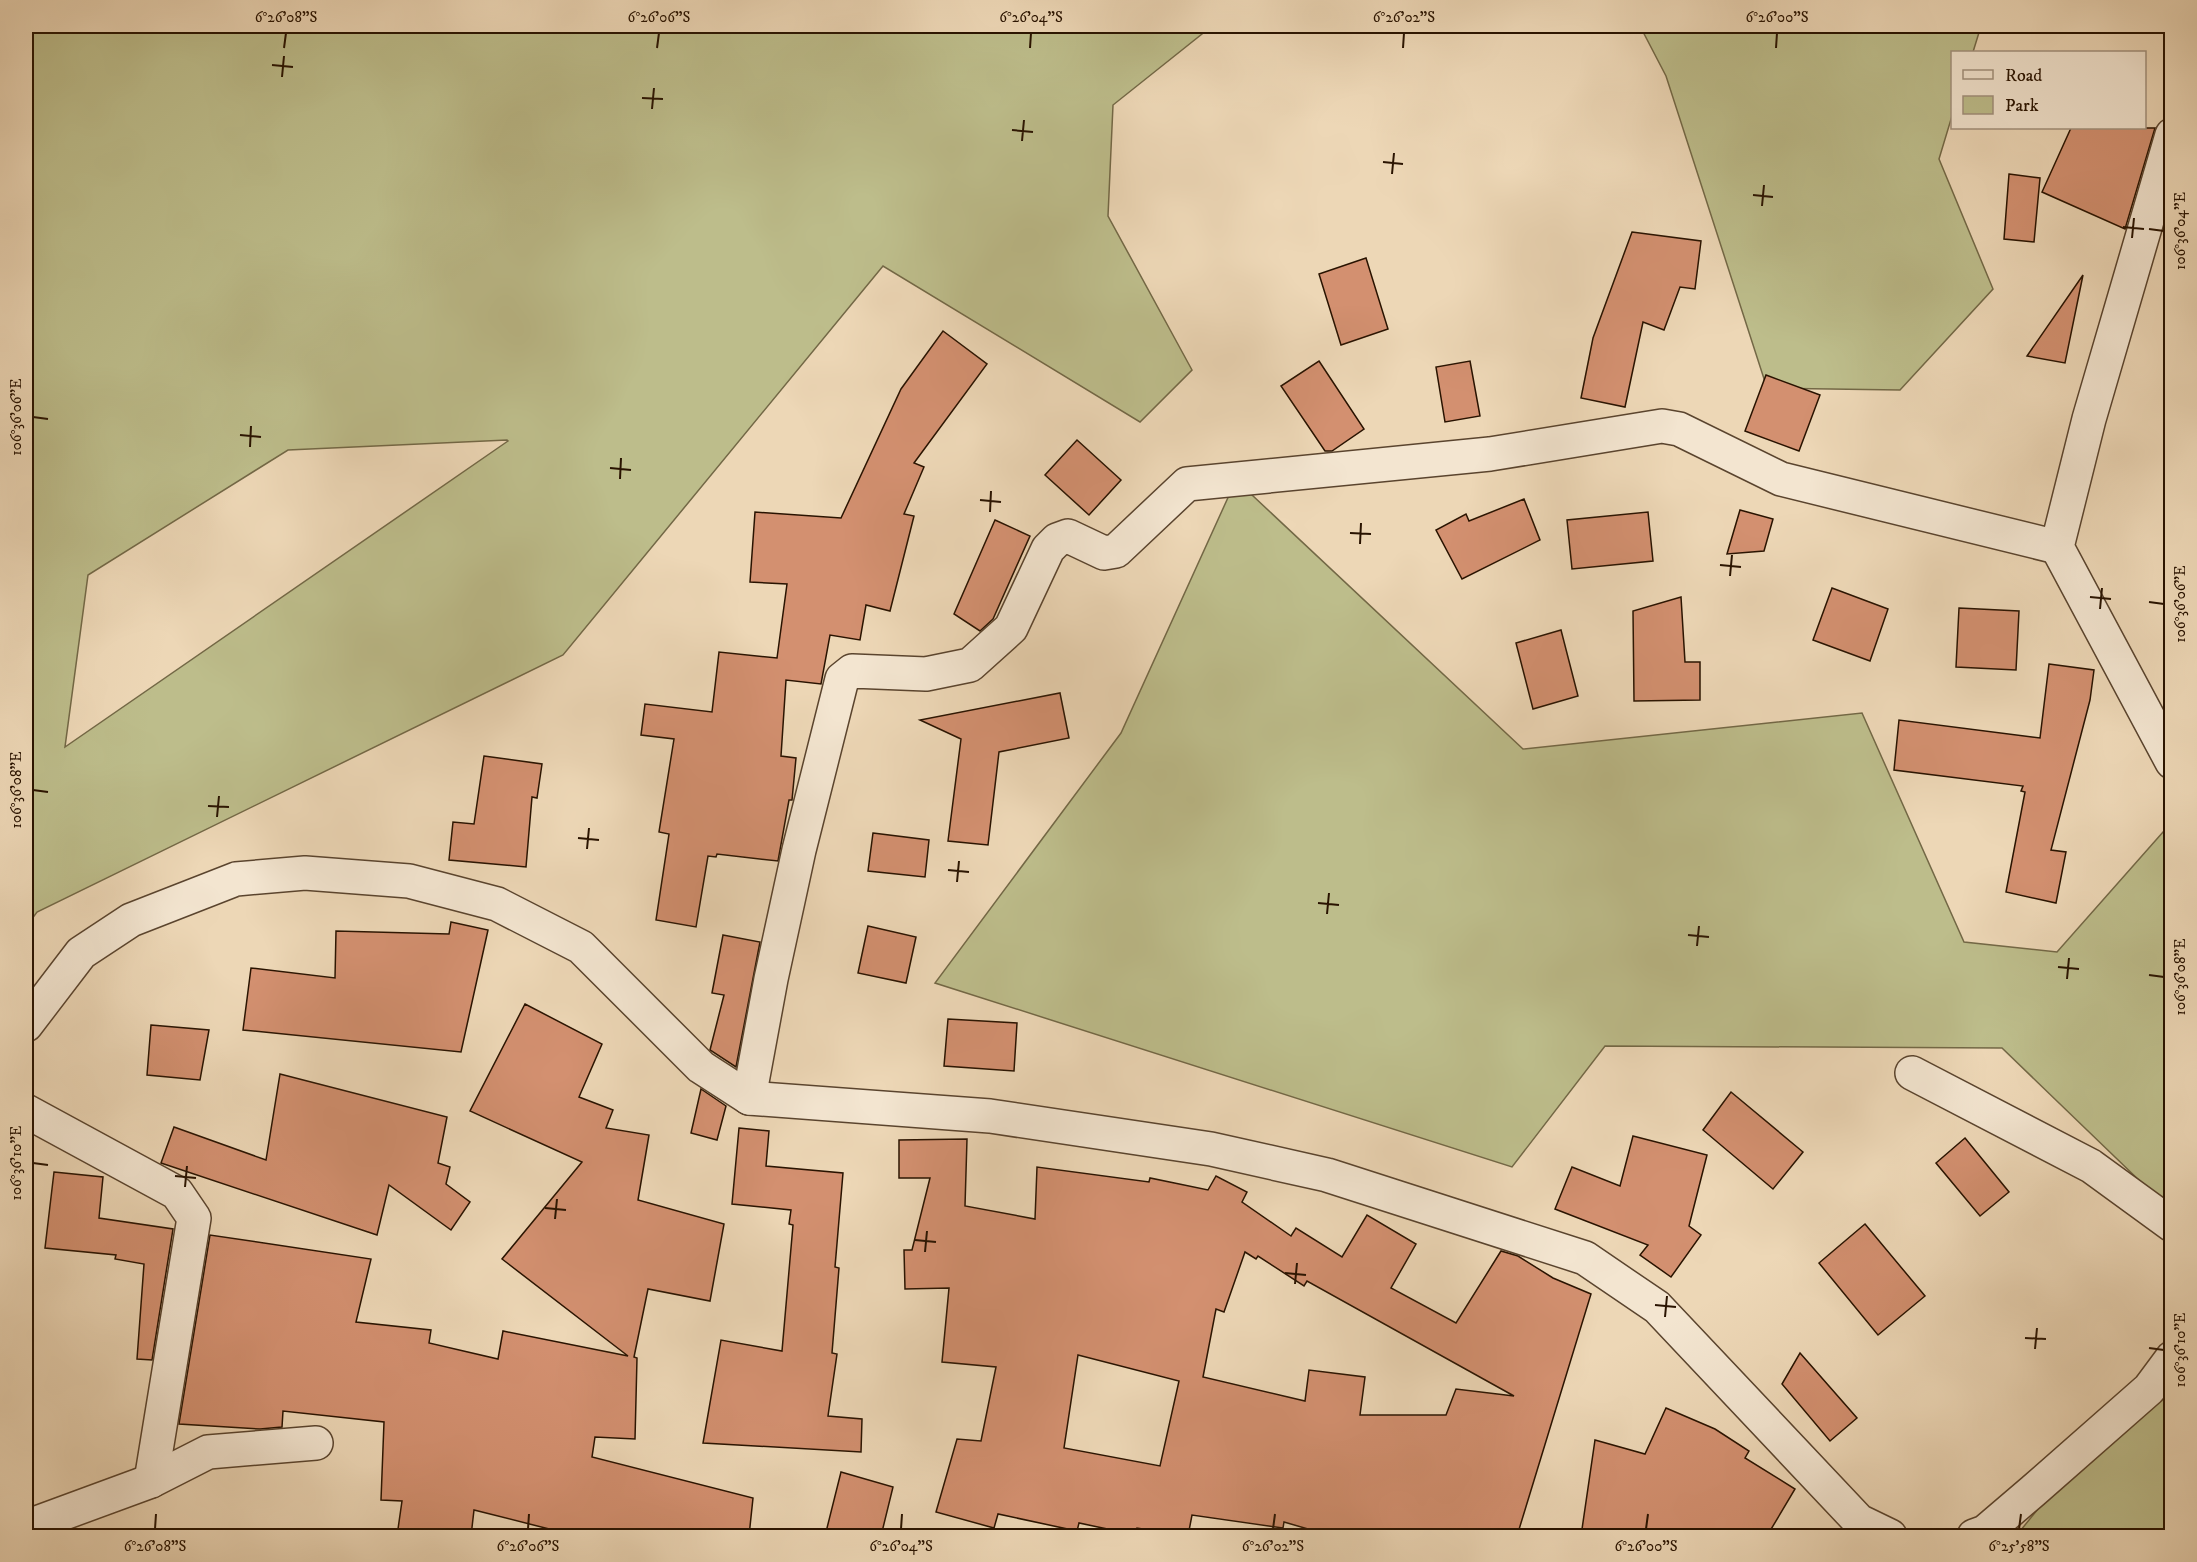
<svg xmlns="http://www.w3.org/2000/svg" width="2197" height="1562" font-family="'IM FELL DW Pica',serif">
<rect width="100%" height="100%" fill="#edd7b6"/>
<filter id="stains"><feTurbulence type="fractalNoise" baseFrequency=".00333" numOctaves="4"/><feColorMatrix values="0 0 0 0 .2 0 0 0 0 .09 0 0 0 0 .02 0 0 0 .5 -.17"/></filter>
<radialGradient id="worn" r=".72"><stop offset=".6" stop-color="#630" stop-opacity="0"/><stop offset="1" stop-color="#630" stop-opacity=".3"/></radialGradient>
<!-- green -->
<g fill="#bdbd8b" stroke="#736846" stroke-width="1.5" fill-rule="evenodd">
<path d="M26,26H1212L1113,105L1108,216L1192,370L1140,422L883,266L563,655L37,912L26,927ZM507,440L508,441L65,747L88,575L288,450Z"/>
<path d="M1640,26H1981L1973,52H1952V116L1939,159L1993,289L1900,390L1767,388L1666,76Z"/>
<path d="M1236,480L1523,749L1862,713L1964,942L2057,952L2171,823V1211L2002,1048L1605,1046L1512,1167L935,983L1121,733Z"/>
<path d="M2171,1346V1536H2016Z"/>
</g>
<!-- building -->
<g fill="#d39070" stroke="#291300" stroke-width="1.5" fill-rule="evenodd">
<path d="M2071,128H2155L2125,229L2042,192Z"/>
<path d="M2009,174L2040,178L2034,242L2004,239Z"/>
<path d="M1632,232L1701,241L1695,289L1680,287L1664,330L1643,322L1625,407L1581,398L1593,338Z"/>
<path d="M1366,258L1388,329L1341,345L1319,274Z"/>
<path d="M2083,275L2065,363L2027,356Z"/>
<path d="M943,331L987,364L914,463L924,467L904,514L914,516L890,611L866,605L860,640L830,635L821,684L786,680L781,756L796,758L792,800H789L778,861L717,854L716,857L708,856L696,927L656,920L669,834L659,832L674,739L641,735L645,704L712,712L719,652L777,658L787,584L750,582L755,512L841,518L901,389Z"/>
<path d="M1319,361L1364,429L1332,451H1325L1281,386Z"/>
<path d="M1470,361L1480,416L1445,422L1436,367Z"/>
<path d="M1766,375L1820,395L1799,451L1745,431Z"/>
<path d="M1077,440L1121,480L1089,515L1045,475Z"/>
<path d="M1524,499L1540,540L1462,579L1436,530L1466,514L1469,521Z"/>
<path d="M1740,510L1773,519L1764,551L1727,554Z"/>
<path d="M1648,512L1653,561L1572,569L1567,520Z"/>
<path d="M995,520L1030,536L993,619L980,631L954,614Z"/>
<path d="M1832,588L1888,609L1870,661L1813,640Z"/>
<path d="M1681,597L1685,662H1700V700L1634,701L1633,611Z"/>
<path d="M1959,608L2019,611L2016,670L1956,667Z"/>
<path d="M1561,630L1578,696L1533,709L1516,643Z"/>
<path d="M2049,664L2094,670L2090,700L2051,850L2066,852L2056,903L2006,892L2025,792L2021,791L2023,786L1894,770L1899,720L2040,738Z"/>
<path d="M1060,693L1069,738L999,752L988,845L948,841L961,739L920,720Z"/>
<path d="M484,756L542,764L537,798L532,797L526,867L449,860L453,822L474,824Z"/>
<path d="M873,833L929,840L925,877L868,871Z"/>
<path d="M451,922L488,930L461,1052L243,1030L251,968L335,978L336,931L449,934Z"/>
<path d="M868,926L916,937L906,983L858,973Z"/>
<path d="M723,935L760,942L736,1067L710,1050L724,995L712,993Z"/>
<path d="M525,1004L602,1044L579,1097L613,1110L606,1128L649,1135L638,1200L724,1224L710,1301L648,1289L634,1357L637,1358L635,1439L595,1437L592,1457L753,1498L749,1536H577L474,1510L471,1536H397L402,1501L381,1500L384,1422L283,1411L282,1427L260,1429L179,1424L210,1235L371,1259L356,1322L431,1330L429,1343L498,1359L503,1331L628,1356L502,1259L582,1162L470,1111Z"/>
<path d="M948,1019L1017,1023L1014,1071L944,1066Z"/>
<path d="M151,1025L209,1030L200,1080L147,1075Z"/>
<path d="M280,1074L447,1117L438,1163L450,1167L446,1184L470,1202L451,1230L389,1185L377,1235L161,1163L174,1127L266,1160Z"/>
<path d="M701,1089L726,1106L717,1140L691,1133Z"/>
<path d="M1731,1092L1803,1152L1773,1189L1703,1130Z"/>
<path d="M739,1128L769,1131L766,1166L843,1173L835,1267L839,1268L832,1353L837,1354L828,1416L862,1419L861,1452L703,1443L721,1340L782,1351L793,1225L789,1224L791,1210L732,1204Z"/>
<path d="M1633,1136L1707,1155L1689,1226L1701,1235L1671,1277L1640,1255L1648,1245L1555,1209L1572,1167L1620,1186Z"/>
<path d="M1965,1138L2009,1192L1980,1216L1936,1163Z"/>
<path d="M967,1139L965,1206L1035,1219L1037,1167L1149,1182L1150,1178L1208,1190L1216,1176L1247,1192L1242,1202L1291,1236L1296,1228L1342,1257L1367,1215L1416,1244L1391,1288L1456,1323L1501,1251L1518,1256L1553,1278L1591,1294L1517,1536H1332L1284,1522L1283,1528L1192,1515L1188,1536L1137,1528L1136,1535L1079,1523L1077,1531L998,1514L994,1528L936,1512L957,1439L981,1441L996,1367L942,1362L949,1288L905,1289L904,1250H912L930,1178H899V1140ZM1245,1252L1256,1259L1258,1256L1304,1286L1307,1281L1514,1396L1456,1389L1446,1415H1360L1365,1377L1309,1370L1305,1401L1203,1377L1216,1309L1224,1312ZM1078,1355L1179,1381L1160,1466L1064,1448Z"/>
<path d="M54,1172L103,1177L99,1218L173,1229L152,1360L137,1359L144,1264L115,1259L116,1255L45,1248Z"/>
<path d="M1865,1224L1925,1296L1878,1335L1819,1263Z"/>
<path d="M1800,1353L1857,1418L1830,1441L1782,1384Z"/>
<path d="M1666,1408L1715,1429L1749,1451L1745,1458L1795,1489L1767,1536H1581L1595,1440L1645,1454Z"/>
<path d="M841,1472L893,1487L881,1536H825Z"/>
</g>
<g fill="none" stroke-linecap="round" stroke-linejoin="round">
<!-- street casing -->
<g stroke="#5a442e" stroke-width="36">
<g id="street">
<path d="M2172,135L2089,419L2057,547L2172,762"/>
<path d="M26,1025L81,953L131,920L236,879L305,873L409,881L497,904L581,947L701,1067L749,1098L990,1116L1211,1149L1327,1175L1585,1258L1657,1307L1859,1521L1890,1536"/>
<path d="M1912,1073L2091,1166L2172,1225"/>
<path d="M749,1098L771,979L799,850L842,679L852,671L926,674L970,665L1011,628L1048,549L1057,540L1068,536L1104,553L1116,551L1187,484L1490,454L1662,426L1679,429L1781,479L2057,547"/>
<path d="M26,1111L177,1193L194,1218L151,1481"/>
<path d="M26,1527L151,1481L208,1452L316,1443"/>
<path d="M1974,1536L1985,1532L2033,1491L2149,1389L2172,1358"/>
</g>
</g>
<!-- street -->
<use href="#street" stroke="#f3e5d0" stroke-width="33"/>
</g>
<!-- ticks -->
<path fill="none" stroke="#291300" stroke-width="2" d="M284,48L286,33M657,48L659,33M1030,48L1031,33M1403,48L1404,33M1776,48L1777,33M272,65L293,67M282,77L284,56M642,98L663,99M652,109L654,88M1012,130L1033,132M1022,141L1024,120M1383,162L1403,164M1392,174L1394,153M1753,195L1773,197M1762,206L1764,185M2123,227L2144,229M2149,229L2164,231M2132,238L2134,218M33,417L48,419M240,435L261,437M250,447L251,426M610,468L631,470M620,479L621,458M980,500L1001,502M990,512L991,491M1350,533L1371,534M1360,544L1361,523M1720,565L1741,567M1730,576L1732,555M2090,597L2111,599M2149,602L2164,604M2100,609L2102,588M33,790L48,792M208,806L229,807M217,817L219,796M578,838L599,840M587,849L589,828M948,870L969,872M957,882L959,861M1318,903L1339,905M1327,914L1329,893M1688,935L1709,937M1697,946L1699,926M2058,967L2079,969M2149,975L2164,977M2067,979L2069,958M33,1163L48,1165M175,1176L196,1178M185,1187L187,1166M545,1208L566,1210M555,1219L557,1199M915,1240L936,1242M925,1252L927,1231M1285,1273L1306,1275M1295,1284L1297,1263M1655,1305L1676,1307M1665,1317L1667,1296M2025,1338L2046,1339M2149,1348L2164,1350M2035,1349L2037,1328M155,1529L156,1514M528,1529L529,1514M901,1529L902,1514M1273,1529L1275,1514M1646,1529L1648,1514M2019,1529L2021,1514"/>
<!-- margin -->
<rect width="2197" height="1562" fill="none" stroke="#edd7b6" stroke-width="66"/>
<!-- legend -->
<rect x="1951" y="51" width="195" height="78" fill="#f3e5d0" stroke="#a2917d" stroke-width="1.5"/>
<rect x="1963" y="70" width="30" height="9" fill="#f3e5d0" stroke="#a2917d" stroke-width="1.5"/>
<text x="2005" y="81" font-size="18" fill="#291300">Road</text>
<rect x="1963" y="96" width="30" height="18" fill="#bdbd8b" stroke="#a2917d" stroke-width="1.5"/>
<text x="2005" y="111" font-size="18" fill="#291300">Park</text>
<rect x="33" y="33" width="2131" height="1496" fill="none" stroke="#291300" stroke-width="2"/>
<g font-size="15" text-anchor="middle" fill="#291300">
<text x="286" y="22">6°26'08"S</text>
<text x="659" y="22">6°26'06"S</text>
<text x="1031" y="22">6°26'04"S</text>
<text x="1404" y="22">6°26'02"S</text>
<text x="1777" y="22">6°26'00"S</text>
<text transform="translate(2180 231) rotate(-90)" y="5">106°36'04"E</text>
<text transform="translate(16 417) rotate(-90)" y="5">106°36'06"E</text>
<text transform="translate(2180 604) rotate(-90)" y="5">106°36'06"E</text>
<text transform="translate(16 790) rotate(-90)" y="5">106°36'08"E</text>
<text transform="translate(2180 977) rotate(-90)" y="5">106°36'08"E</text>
<text transform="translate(16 1163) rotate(-90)" y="5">106°36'10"E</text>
<text transform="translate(2180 1350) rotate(-90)" y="5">106°36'10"E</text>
<text x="155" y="1551">6°26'08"S</text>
<text x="528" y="1551">6°26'06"S</text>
<text x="901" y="1551">6°26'04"S</text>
<text x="1273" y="1551">6°26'02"S</text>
<text x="1646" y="1551">6°26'00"S</text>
<text x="2019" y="1551">6°25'58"S</text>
</g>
<rect width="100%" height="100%" filter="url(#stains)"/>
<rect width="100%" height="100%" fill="url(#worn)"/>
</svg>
